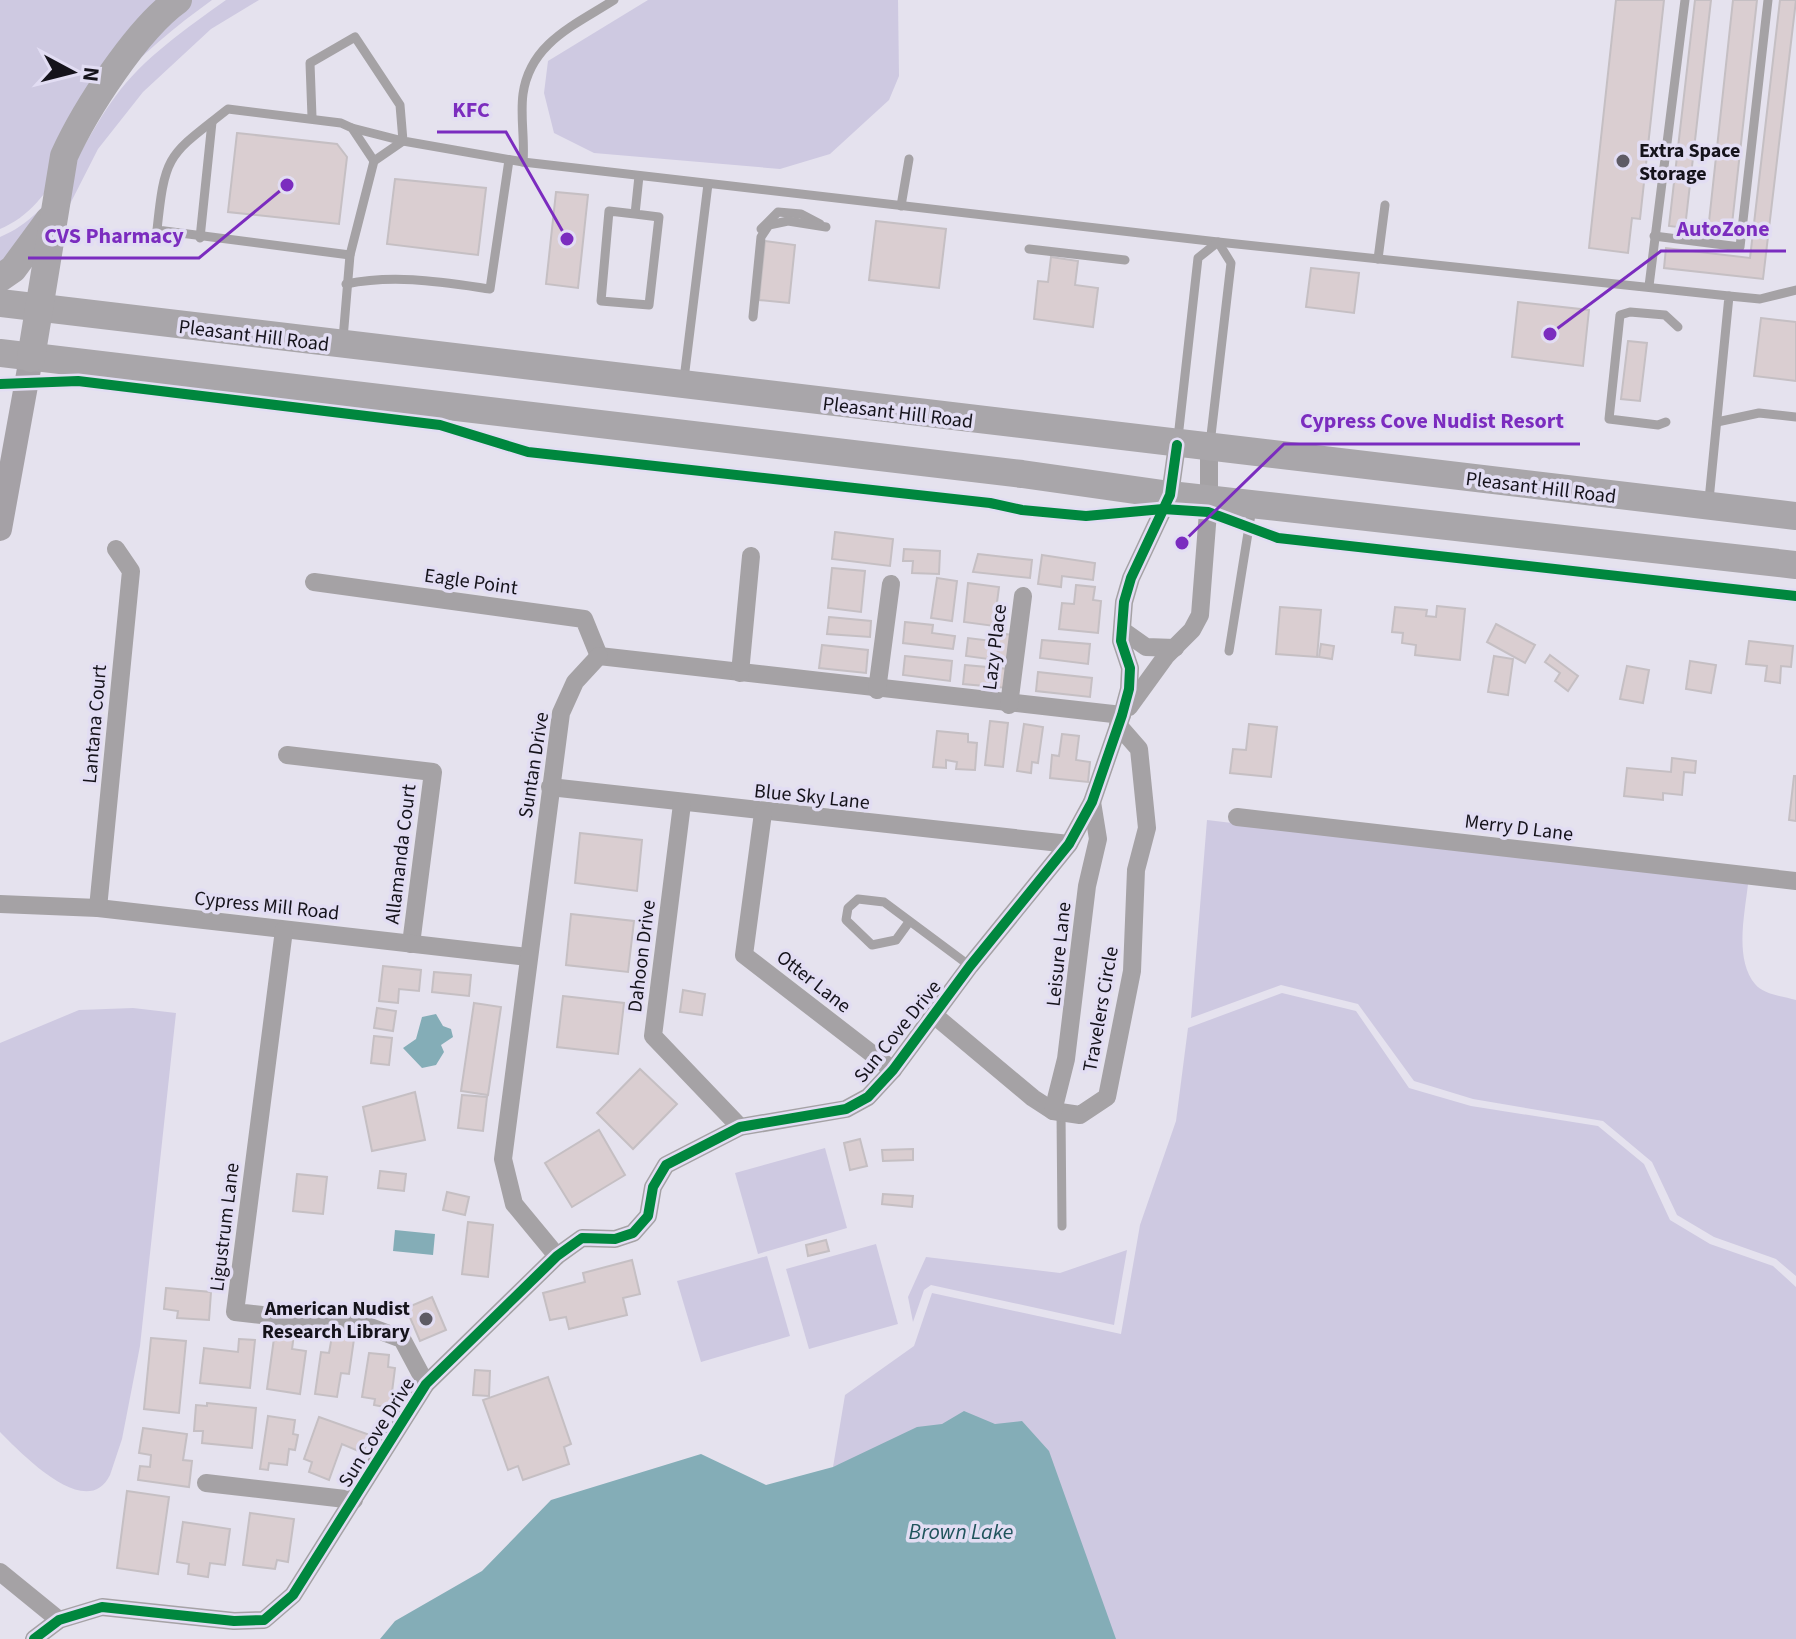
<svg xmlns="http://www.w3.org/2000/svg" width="1796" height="1639" font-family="'Source Sans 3',sans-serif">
<rect width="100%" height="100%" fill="#e5e2ee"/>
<!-- green -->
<g fill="#cec9e1">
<path d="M0,0H212C176,26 140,55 110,90C73,132 57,206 0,229Z"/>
<path d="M226,0H259L211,29L143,92L98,149L70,204L0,270V237C59,213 79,145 115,97C143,58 187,28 226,0Z"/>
<path d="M648,0H898L899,76L889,100L830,154L780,169L594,153L554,133L544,93L548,61Z"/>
<path d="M1207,820L1748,884C1745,913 1734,959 1755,984C1764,995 1783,996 1796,1000V1276L1776,1259L1714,1237L1677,1215L1652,1162L1603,1121L1473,1099L1414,1081L1358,1004L1281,985L1191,1018Z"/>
<path d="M1282,993L1356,1011L1409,1088L1471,1106L1598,1126L1644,1164L1670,1220L1710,1244L1773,1266L1796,1287V1639H963L833,1467L845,1395L914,1346L932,1293L1121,1334L1140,1225L1176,1121L1188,1028Z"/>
<path d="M133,1008L176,1013L140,1346L122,1439L110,1475C87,1522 23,1455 0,1432V1043L79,1010Z"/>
<path d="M825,1148L847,1228L758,1254L735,1173Z"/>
<path d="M876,1244L898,1324L809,1349L786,1269Z"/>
<path d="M1127,1250L1114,1325L931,1285L924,1290L913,1322L908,1297L926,1257L1060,1273Z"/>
<path d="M767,1256L790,1336L701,1362L677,1281Z"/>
</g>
<!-- water -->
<g fill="#84adb7">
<path d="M436,1014L443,1026L451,1029L453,1037L441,1045L444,1052L436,1065L422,1068L403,1048L416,1039L422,1017Z"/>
<path d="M395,1230L435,1234L433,1255L393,1251Z"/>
<path d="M964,1411L995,1424L1022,1421L1049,1451L1116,1639H380L395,1621L482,1571L551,1500L701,1454L766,1485L833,1467L917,1427L942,1424Z"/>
</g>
<!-- building -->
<g fill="#daced1" stroke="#c5bfc3" stroke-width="2">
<path d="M1616,0H1664L1640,219L1632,218L1628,253L1589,248Z"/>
<path d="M1695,0H1711L1685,228L1669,226Z"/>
<path d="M1733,0H1757L1731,233L1708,231Z"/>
<path d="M1780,0H1796L1763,279L1664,268L1666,248L1750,258Z"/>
<path d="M237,133L337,144L347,157L339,224L228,212Z"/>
<path d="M395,179L486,188L478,255L387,244Z"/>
<path d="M556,192L588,195L578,288L546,284Z"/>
<path d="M876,221L946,229L939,288L869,280Z"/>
<path d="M765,241L795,245L789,303L759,300Z"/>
<path d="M1051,257L1078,261L1075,285L1098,288L1093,327L1034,319L1038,281L1048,282Z"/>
<path d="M1311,268L1359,273L1354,313L1306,307Z"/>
<path d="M1518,302L1589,310L1583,366L1512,357Z"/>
<path d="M1761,318L1796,322V381L1754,376Z"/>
<path d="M1628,341L1647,343L1640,401L1621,399Z"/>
<path d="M835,532L893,539L890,566L832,559Z"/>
<path d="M904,549L940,551L939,574L912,573L913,561H903Z"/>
<path d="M978,554L1032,560L1030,578L973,572Z"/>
<path d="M1042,555L1095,563L1093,580L1062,576L1061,587L1038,584Z"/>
<path d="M832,568L865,571L861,612L828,608Z"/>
<path d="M937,578L957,581L952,621L931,618Z"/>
<path d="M968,583L999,587L994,626L964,622Z"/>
<path d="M1076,585L1095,587L1093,600L1101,601L1098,633L1059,629L1062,603L1074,604Z"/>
<path d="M1437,606L1465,609L1460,660L1415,655L1416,645L1402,643L1403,633L1392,632L1395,607L1427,610L1426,616L1436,617Z"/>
<path d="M1280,607L1321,610L1317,657L1276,654Z"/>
<path d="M829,617L871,621L870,637L827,634Z"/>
<path d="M905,622L933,625L932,633L955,636L953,649L903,643Z"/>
<path d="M1496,624L1535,645L1525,663L1487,642Z"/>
<path d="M993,633L1014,635L1010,662L966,656L968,638L992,641Z"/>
<path d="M1042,640L1090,644L1088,664L1040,658Z"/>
<path d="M1749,641L1793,646L1791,667L1781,666L1780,683L1765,681L1767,666L1746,664Z"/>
<path d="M1321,644L1334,646L1332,659L1319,657Z"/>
<path d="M822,645L868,650L866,673L819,668Z"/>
<path d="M1550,655L1578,676L1568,691L1555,681L1560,673L1545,662Z"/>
<path d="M905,656L952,661L950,681L903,675Z"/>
<path d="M1494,656L1513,659L1508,695L1488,692Z"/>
<path d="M1690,661L1716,665L1711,693L1686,689Z"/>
<path d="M965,665L1009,669L1007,688L963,684Z"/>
<path d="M1627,666L1649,670L1643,703L1620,699Z"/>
<path d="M1038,672L1092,678L1090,697L1036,691Z"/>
<path d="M990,721L1008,723L1003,767L985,765Z"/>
<path d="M1024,724L1043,727L1038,763L1032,762L1031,773L1017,771Z"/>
<path d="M1249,724L1277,727L1271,777L1230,773L1233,749L1246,750Z"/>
<path d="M937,731L968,734V742L977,743L975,770L956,769L957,762L946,760V768L933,767Z"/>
<path d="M1062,734L1079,736L1076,760L1090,762L1088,782L1050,778L1052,755L1059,756Z"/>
<path d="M1672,758L1696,761L1695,773L1684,772L1682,795L1663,793V800L1624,796L1627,768L1671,772Z"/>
<path d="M1794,776H1796V821L1789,820Z"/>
<path d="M580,833L642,840L637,891L575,883Z"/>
<path d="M571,914L634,921L628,972L566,965Z"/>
<path d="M383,966L421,970L419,991L399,989L398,1003L379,1001Z"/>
<path d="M434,972L471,975L469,996L432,992Z"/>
<path d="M683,990L705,994L702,1015L680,1012Z"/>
<path d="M563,996L624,1003L618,1054L557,1047Z"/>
<path d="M474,1003L501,1007L488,1095L461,1091Z"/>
<path d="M377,1008L396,1011L393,1031L374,1028Z"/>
<path d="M374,1036L392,1038L389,1065L371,1063Z"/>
<path d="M640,1069L677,1104L633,1149L597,1113Z"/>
<path d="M415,1092L425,1140L372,1151L363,1107Z"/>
<path d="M462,1095L487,1097L483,1131L458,1128Z"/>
<path d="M599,1130L625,1175L572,1207L545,1163Z"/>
<path d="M860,1139L867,1166L850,1170L844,1143Z"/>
<path d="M913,1149V1160L883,1161L882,1150Z"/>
<path d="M380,1171L406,1174L404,1191L378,1188Z"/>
<path d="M297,1174L327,1177L323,1214L293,1211Z"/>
<path d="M447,1192L469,1197L465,1215L443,1210Z"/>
<path d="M883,1194L913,1196L912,1207L882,1204Z"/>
<path d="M468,1222L493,1225L488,1277L462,1274Z"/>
<path d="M826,1240L829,1251L808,1256L806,1245Z"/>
<path d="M632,1260L640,1294L623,1298L627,1315L569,1329L566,1317L550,1320L543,1293L585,1282L583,1273Z"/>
<path d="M166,1288L211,1292L209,1320L177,1318L178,1311L164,1309Z"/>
<path d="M432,1297L446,1330L420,1341L406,1308Z"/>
<path d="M276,1324L295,1327L292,1349L306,1351L300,1394L267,1389Z"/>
<path d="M332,1336L354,1339L349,1374L341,1373L337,1397L315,1394L321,1352L329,1353Z"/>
<path d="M151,1338L186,1341L179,1413L144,1409Z"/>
<path d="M239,1339L255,1340L250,1388L200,1383L204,1348L238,1352Z"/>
<path d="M369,1353L389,1355L388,1367L395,1368L390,1408L374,1405L375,1399L362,1397Z"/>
<path d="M475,1370L490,1371L489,1396L473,1395Z"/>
<path d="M548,1377L571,1444L564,1447L569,1464L523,1480L518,1466L508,1470L483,1400Z"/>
<path d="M207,1403L256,1408L252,1448L202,1443L203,1431H194L196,1405L207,1406Z"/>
<path d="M268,1416L295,1420L293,1434L298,1435L295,1450L289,1449L287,1465L269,1463L268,1470L260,1469Z"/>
<path d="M319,1417L370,1435L363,1453L342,1444L329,1480L309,1472L312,1462L304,1459Z"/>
<path d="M143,1428L187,1434L183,1460L192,1461L189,1487L138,1480L140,1466L150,1467L151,1455L139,1453Z"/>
<path d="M127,1491L169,1497L158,1574L117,1568Z"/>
<path d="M250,1513L294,1519L288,1562L277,1560L275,1569L243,1565Z"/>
<path d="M183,1522L230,1529L225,1565L210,1563L208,1577L188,1574L189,1564L177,1562Z"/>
</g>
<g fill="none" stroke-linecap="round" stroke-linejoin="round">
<!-- lane -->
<g stroke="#a5a2a5" stroke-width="9">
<path d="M312,117L310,63L355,37L400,105L403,141L523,162L1218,242L1729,296L1709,500"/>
<path d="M523,162C525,140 520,116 523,94C530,43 575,25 614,0"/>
<path d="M901,206L909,159"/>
<path d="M635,214L609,211L601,301L649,305L659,217L635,214L639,176"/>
<path d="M761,229L778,212L801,214L820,224"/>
<path d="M1654,236L1740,247L1768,0"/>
<path d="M200,238L212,122"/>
<path d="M1029,249L1125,260"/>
<path d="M350,255L157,230C165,153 168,156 228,109L341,123L352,128L374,161"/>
<path d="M1378,259L1385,205"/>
<path d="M346,284C395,274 441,282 490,289L509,160"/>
<path d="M1649,286L1685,0"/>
<path d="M1729,296L1760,299L1796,290"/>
<path d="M753,317L761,237L769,225L788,221L826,227"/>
<path d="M343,339L350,255L374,161L403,141L352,128"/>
<path d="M684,379L708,184"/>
<path d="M1666,422L1658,425L1609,419L1620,315L1630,312L1665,315L1678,327"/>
<path d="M1717,422L1759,413L1796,417"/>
<path d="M1178,438L1198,258L1218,242L1231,263L1210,444"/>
<path d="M1229,651L1252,508"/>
<path d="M909,922L896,940L872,945L846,920L848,908L858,899L884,902L970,966"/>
<path d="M1061,1112L1062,1226"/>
</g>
<!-- street -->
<g stroke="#a5a2a5" stroke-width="18">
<path d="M314,582L584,619L599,656"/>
<path d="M1122,630L1146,647L1175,648"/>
<path d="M599,656L1122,715"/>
<path d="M740,673L751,556"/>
<path d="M877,690L891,584"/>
<path d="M1009,705L1023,596"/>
<path d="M1129,707L1166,656L1192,630L1200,615L1209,499V449"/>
<path d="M287,755L433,772L411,944"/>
<path d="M550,787L1069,844"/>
<path d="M682,804L653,1036L740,1127"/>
<path d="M763,813L744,955L893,1070"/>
<path d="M1237,817L1796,881"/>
<path d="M0,904L98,908L528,957"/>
<path d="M98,908L131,571L116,549"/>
<path d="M284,930L235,1312L370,1327L402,1339L426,1384"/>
<path d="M934,1015L1033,1098L1053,1111L1080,1115L1107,1097L1132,971L1136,870L1147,828L1139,749L1118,725"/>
<path d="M1053,1111L1066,1059L1087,886L1098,839L1092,802"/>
<path d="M557,1256L514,1204L503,1159L561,713L575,682L599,656"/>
<path d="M206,1483L354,1500"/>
<path d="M0,1572L59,1620"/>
<path d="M34,1639L59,1620L102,1607L234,1621L264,1620L293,1595L426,1384L557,1256L582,1238L615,1239L633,1233L648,1216L653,1187L666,1165L740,1127L846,1109L868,1097L893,1070L970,966L1069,844L1092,802L1122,715L1129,689L1130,668L1121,641L1124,602L1131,578L1170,495L1177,445"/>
</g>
<!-- secondary -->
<path stroke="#a5a1a6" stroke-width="24" d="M0,529L31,358"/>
<!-- primary -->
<g stroke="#a9a6aa" stroke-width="28">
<path d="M0,278L13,269L49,220"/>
<path d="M0,303L1796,516"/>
<path d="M0,353L1022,474L1170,495L1796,565"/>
<path d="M31,358L64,156C85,110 137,29 178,0"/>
</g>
<!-- cycleway casing -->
<g stroke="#e2ddf3" stroke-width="15">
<g id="cycleway">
<path d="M0,384L78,381L440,425L528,452L990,503L1022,510L1086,516L1163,509L1208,512L1278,538L1796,596"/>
<path d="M34,1639L59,1620L102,1607L234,1621L264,1620L293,1595L426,1384L557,1256L582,1238L615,1239L633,1233L648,1216L653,1187L666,1165L740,1127L846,1109L868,1097L893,1070L970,966L1069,844L1092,802L1122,715L1129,689L1130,668L1121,641L1124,602L1131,578L1170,495L1177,445"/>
</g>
</g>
<!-- cycleway -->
<use href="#cycleway" stroke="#00873e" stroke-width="10"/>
</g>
<!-- markers -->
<g fill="#5e5b65" stroke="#e2ddf3" stroke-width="3">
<circle cx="1623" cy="161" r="8"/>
<circle cx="426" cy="1319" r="8"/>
</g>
<g text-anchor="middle" stroke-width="7" stroke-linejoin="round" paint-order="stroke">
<!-- poi labels -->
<g font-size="20" font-weight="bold" fill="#15131b" stroke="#e2ddf3" text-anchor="start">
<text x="1639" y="157">Extra Space<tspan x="1639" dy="23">Storage</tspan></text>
<text x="410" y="1315" text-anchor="end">American Nudist<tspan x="410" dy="23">Research Library</tspan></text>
</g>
<!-- street labels -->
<g font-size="20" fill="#15131b" stroke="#e2ddf3">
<text transform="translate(254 335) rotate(7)" y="7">Pleasant Hill Road</text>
<text transform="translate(898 412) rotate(7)" y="7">Pleasant Hill Road</text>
<text transform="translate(1541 487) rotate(7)" y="7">Pleasant Hill Road</text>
<text transform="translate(471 581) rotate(8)" y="7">Eagle Point</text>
<text transform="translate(994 647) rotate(-83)" y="7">Lazy Place</text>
<text transform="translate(94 724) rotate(-85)" y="7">Lantana Court</text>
<text transform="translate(533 765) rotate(-81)" y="7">Suntan Drive</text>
<text transform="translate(812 796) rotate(6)" y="7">Blue Sky Lane</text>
<text transform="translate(1519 827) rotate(7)" y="7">Merry D Lane</text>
<text transform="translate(400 854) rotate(-83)" y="7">Allamanda Court</text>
<text transform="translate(267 905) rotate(6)" y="7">Cypress Mill Road</text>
<text transform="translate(1058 954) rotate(-84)" y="7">Leisure Lane</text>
<text transform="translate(641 956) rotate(-83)" y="7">Dahoon Drive</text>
<text transform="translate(814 981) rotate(38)" y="7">Otter Lane</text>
<text transform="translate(1100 1009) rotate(-80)" y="7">Travelers Circle</text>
<text transform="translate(897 1031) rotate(-51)" y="7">Sun Cove Drive</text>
<text transform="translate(224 1227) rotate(-83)" y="7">Ligustrum Lane</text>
<text transform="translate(376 1432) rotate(-58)" y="7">Sun Cove Drive</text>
</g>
<!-- water labels -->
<g font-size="22" font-style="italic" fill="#20545c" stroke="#e2ddf3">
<text x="961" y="1539">Brown Lake</text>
</g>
</g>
<!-- callouts -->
<path fill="none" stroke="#7b2cbf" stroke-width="3" d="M567 239L506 132H437M1550 334L1661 251H1786M287 185L199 258H28M1182 543L1284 444H1580"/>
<g fill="#7b2cbf" stroke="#e2ddf3" stroke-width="3">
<circle cx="567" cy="239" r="8"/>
<circle cx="1550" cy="334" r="8"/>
<circle cx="287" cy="185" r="8"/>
<circle cx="1182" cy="543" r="8"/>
</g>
<g font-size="22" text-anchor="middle" font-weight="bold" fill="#7b2cbf" stroke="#e2ddf3" stroke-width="7" stroke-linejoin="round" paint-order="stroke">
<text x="471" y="117">KFC</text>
<text x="1723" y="236">AutoZone</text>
<text x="114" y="243">CVS Pharmacy</text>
<text x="1432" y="428">Cypress Cove Nudist Resort</text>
</g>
<!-- north arrow -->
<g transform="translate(72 72) rotate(97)" stroke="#e2ddf3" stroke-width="6" paint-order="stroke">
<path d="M0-6L14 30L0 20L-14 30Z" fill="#15131b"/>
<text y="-12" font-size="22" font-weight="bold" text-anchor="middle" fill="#15131b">N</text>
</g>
</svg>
